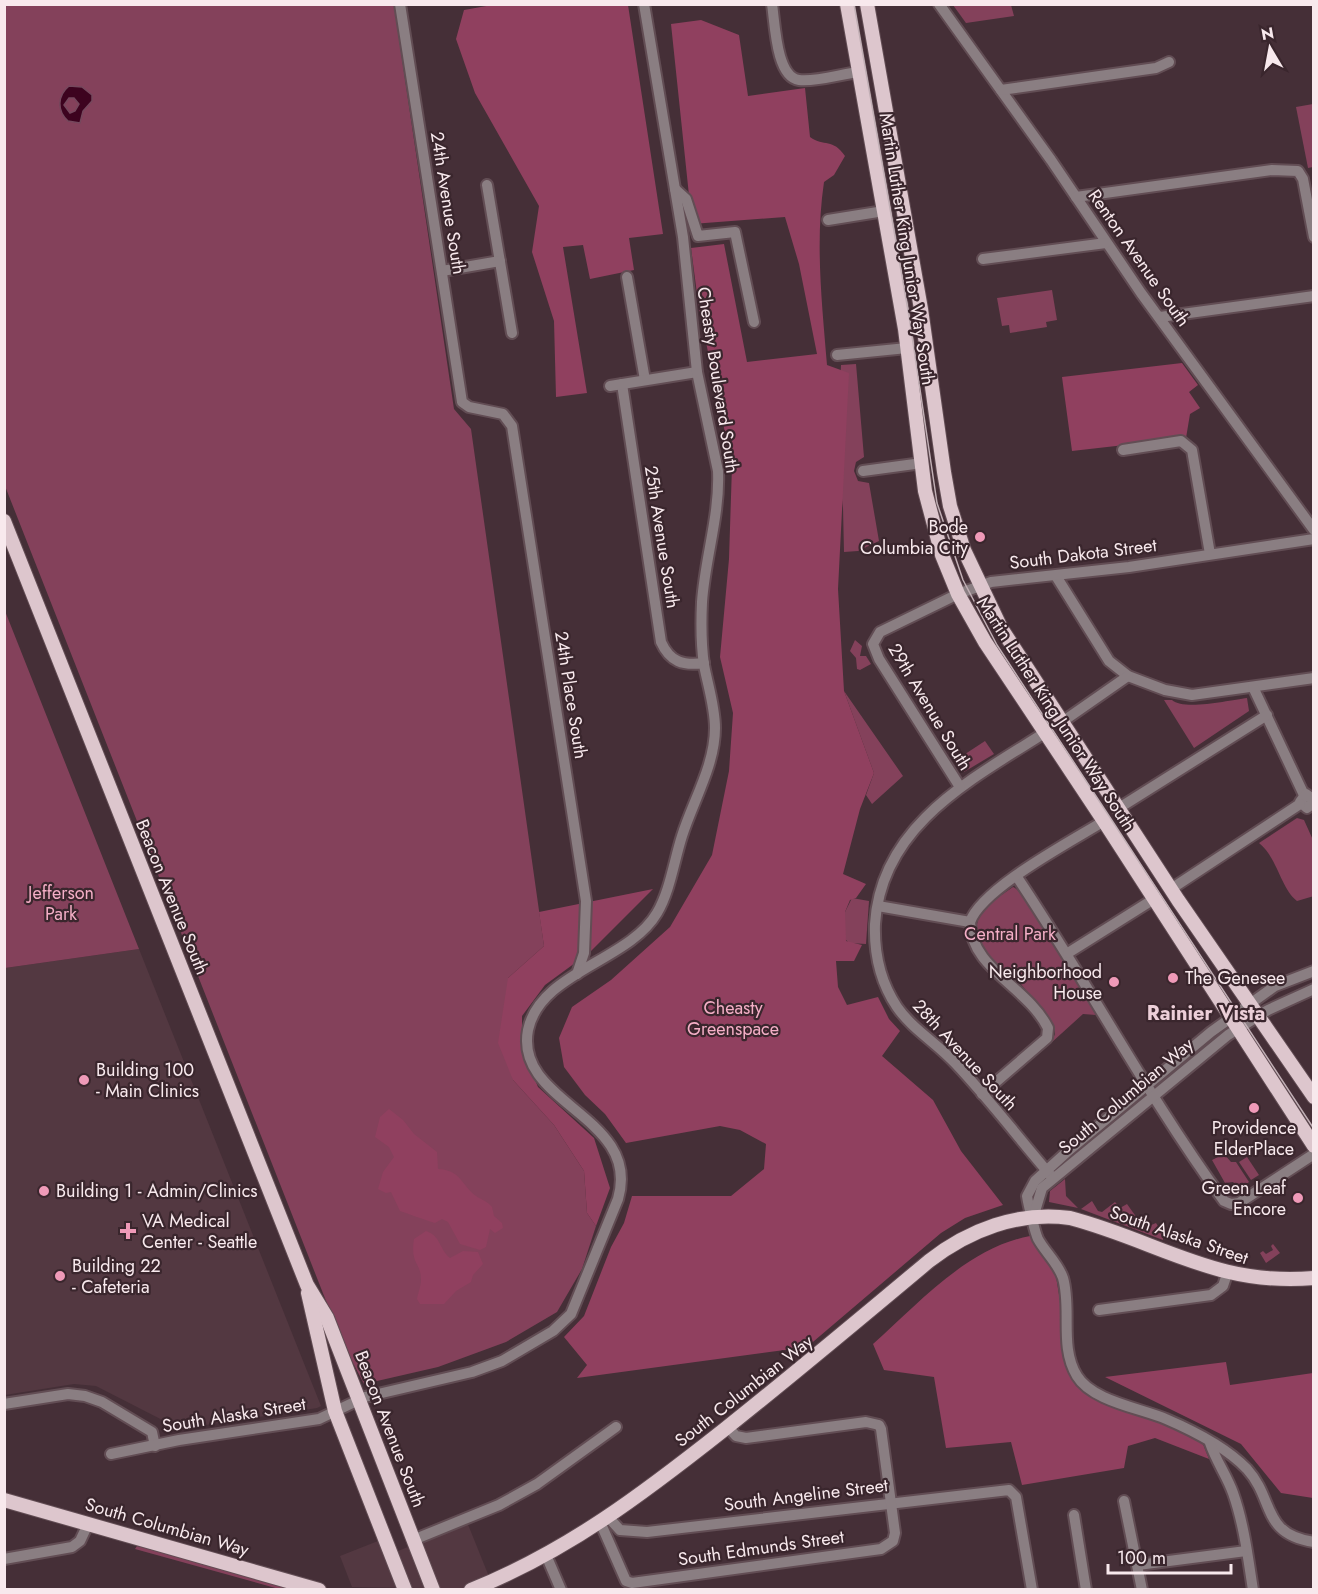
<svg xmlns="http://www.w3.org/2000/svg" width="1318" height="1594" font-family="Jost,sans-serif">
<rect width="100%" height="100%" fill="#452f37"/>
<!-- built -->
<g fill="#533841">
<path d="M139,949L321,1406L317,1408L180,1429L96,1386L74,1384L5,1395V968Z"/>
<path d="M467,1522L494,1589L352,1587L340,1556L378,1541L384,1557Z"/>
</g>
<!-- green -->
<g fill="#84415b">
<path d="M5,5H394L454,409L471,429L544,946L508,978L513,1080L554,1125L584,1171L587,1213L596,1226L582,1269L557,1312L506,1342L438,1367L364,1384L343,1344L5,486Z"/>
<path d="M953,5H1011L1014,16L966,23Z"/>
<path d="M1313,104V167L1308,168L1296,107Z"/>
<path d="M1052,290L1057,320L1046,322L1047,327L1010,333L1009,325L1002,326L997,298Z"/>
<path d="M856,364L864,457L856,462L854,471L858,481L869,483L879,541L858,551L844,552L843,508L837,455L841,365Z"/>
<path d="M5,611L133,934L139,949L5,968Z"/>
<path d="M855,640L862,646L860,656H866L871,664L860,670L857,669L856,658L850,651Z"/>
<path d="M844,691L903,776L872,804L866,795L874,773Z"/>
<path d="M1247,698L1249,711L1194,748L1164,700H1172C1184,711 1230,700 1247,698Z"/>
<path d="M985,741L994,754L964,772L956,760Z"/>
<path d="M1297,818L1304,820L1313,840L1314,896L1297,901C1281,889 1277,857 1259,843Z"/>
<path d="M1013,887C1030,894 1084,994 1096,1015L1083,1014L1051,1043L1055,1034L1054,1025L1020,983L989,962L976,937L977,924L981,909Z"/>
<path d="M852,898L869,901L866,944L849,943L845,939V912Z"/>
<path d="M1224,1154L1231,1162H1236L1249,1182L1240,1189L1233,1182L1225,1183L1212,1160Z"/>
<path d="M1247,1157L1259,1175L1251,1180L1239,1162Z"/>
<path d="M1065,1179L1066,1196L1078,1208L1049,1202L1050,1191Z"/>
<path d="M1092,1201L1098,1211L1102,1212L1115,1202L1120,1208L1127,1204L1137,1218L1143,1215L1149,1226L1156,1223L1163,1234V1240L1081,1209Z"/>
<path d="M1273,1244L1280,1253L1266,1263L1260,1253L1263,1251L1266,1254L1273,1250L1271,1246Z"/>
<path d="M137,1546L158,1551L293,1589H279L135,1549Z"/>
</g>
<!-- forest -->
<g fill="#90405f">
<path d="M492,5H628L663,234L629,238L634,270L590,279L583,245L563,247L587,393L556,397L554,321L532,252L539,206L475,93L456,39L464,10Z"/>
<path d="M701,20L739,35L748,96L805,88L810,137C824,147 833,138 845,156L834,175L824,182C815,243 822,303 827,365L849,373L838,589L844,691L874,773L860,809L843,874L866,884L856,898L850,900L845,912L846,941L862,945L854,961H836L838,987L847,1005L878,997L889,1019L900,1031L882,1056L933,1100L961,1151L1003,1205L965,1218L941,1233L807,1347L577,1378L587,1365L564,1337L584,1316L611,1247L624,1223L632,1196H731L764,1169L766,1144L740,1130L720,1126L626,1143L605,1114L585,1095L564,1067L559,1038L572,1007L611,980L670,927L712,855L729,771L733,713L720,657L729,559L732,466L699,309L691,248L724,244L747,362L817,354L799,264L785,217L692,224L671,24Z"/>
<path d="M1182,363L1198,385L1189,392L1200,408L1190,414L1186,438L1072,451L1062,377Z"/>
<path d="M653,889L590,952L545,985L522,1016V1048L538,1087L594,1138L610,1188L596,1226L587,1213L584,1171L554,1125L513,1080L498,1043L508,978L544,946L539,912Z"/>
<path d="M389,1109L403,1120L414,1134L437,1152L438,1169C461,1170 461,1185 476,1196C482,1200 487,1201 492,1207L494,1216L502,1223L503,1228L495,1233L490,1229L486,1247L480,1250L460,1244L448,1222L442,1219L435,1223C431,1222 406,1213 400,1211L391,1192L386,1193L378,1189L383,1172L394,1157L389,1147L375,1137L380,1117Z"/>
<path d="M426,1231C441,1236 439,1249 450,1258L463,1251L478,1252L483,1264L473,1275L471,1282L456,1291L444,1304H420L417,1299C418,1293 421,1286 421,1280C421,1262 410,1265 414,1239Z"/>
<path d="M1030,1236L1056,1276L1072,1376L1203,1444L1209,1459L1155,1438L1128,1446L1124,1468L1022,1485L1011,1442L946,1448L934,1377L884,1370L873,1344C919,1303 967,1248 1030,1236Z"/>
<path d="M1226,1362L1230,1385L1313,1373V1498L1281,1493L1241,1444L1105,1377Z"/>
</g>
<!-- water -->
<path fill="#3d031f" stroke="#75485d" stroke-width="1.5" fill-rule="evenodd" d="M69,86L82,87L92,95V101L83,111L80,123L68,121C57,111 57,96 69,86ZM69,98H74L79,104L75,111L70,113L64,105Z"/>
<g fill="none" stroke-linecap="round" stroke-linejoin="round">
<!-- minor casing -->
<g stroke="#624d54" stroke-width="14">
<g id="minor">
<path d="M400,4L462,402L469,407L503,414L512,426L586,901L584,953L577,974"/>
<path d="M772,4C775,23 776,77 799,80C817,82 841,74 859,72"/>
<path d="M939,4L1051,160L1141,293L1314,530"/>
<path d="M1001,90L1156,68L1169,62"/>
<path d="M487,185L512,333"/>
<path d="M675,189L686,199L698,236L735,232L754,322"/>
<path d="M1076,197L1272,170L1298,171L1303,179L1314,237"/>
<path d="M828,220L884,211"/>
<path d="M983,259L1106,243"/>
<path d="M442,271L500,261"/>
<path d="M627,277L645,380"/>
<path d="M1160,317L1314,296"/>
<path d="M837,355L907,348"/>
<path d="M622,384L661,642C670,662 683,666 704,663"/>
<path d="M610,386L697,372"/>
<path d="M1123,450L1181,441L1192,450L1210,554"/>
<path d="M863,471L922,463"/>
<path d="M1056,576L1109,661L1128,676L1165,690L1192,695L1314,678"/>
<path d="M1253,687L1304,795"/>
<path d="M1062,722L1128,676"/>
<path d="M1046,732C972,779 881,825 875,924C874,953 881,983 897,1007C913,1030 937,1043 956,1064C990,1100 1020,1140 1053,1178"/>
<path d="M960,787L879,659L873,644L880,632L958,594L991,582L1129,567L1314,539"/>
<path d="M1314,800L1306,794L1300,802L1307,808L1314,802"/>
<path d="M1119,808L1267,715"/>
<path d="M1017,877C1088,983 1148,1097 1224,1201L1231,1204L1239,1203L1314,1154"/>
<path d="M1171,889L1300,804"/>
<path d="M878,906L970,922C982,888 1072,841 1104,821"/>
<path d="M970,922C971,969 1027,986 1048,1028L1047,1038L982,1094"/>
<path d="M1068,953L1154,899"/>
<path d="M1314,971L1275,986L1211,1032L1067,1152L1035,1181L1027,1196C1028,1203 1035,1233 1038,1239C1045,1252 1058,1263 1063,1278C1072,1309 1059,1347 1077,1376C1092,1401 1140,1408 1166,1419C1194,1431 1226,1447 1247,1469C1275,1500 1261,1534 1314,1542"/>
<path d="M1033,1218L1042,1188L1228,1035L1268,1010L1314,989"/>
<path d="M1099,1310L1211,1295L1223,1286L1227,1274"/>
<path d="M4,1404L68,1394L85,1396L102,1402L152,1432L155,1446"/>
<path d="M1210,1443C1216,1461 1227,1476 1233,1493C1244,1524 1248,1558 1253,1590"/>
<path d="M111,1454L179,1440L319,1419L365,1397L472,1372L502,1361L553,1331L571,1314L618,1199C642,1116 514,1104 528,1030C540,972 629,961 657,913C670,891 674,861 682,836C693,801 715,765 715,728C715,707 708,686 704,665C701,644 701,623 702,602C705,558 720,515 718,471L697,372L683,237L644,4"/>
<path d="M1124,1501L1142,1590"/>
<path d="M1074,1515L1086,1590"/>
<path d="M609,1518L620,1530L647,1532L1009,1490L1016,1497L1032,1590"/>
<path d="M601,1524L626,1581L632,1583L881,1549L893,1541L895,1533L881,1429L879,1425L866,1422L746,1438L736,1436L728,1427"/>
<path d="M413,1540L499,1505L537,1484L616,1427"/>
<path d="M546,1555L561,1590"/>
<path d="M4,1559L72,1547L80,1541L88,1524"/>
<path d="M1138,1565L1246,1551"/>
</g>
</g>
<!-- major casing -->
<g stroke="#624d54" stroke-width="16">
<g id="major">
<path d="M847,4L905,329L925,491L942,555L958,594L985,642L1104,821L1314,1146"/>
<path d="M867,4L921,309L944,472L950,506L964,550L1001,628L1178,900L1314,1097"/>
<path d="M4,521L307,1285L327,1318L433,1590"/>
<path d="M308,1293L335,1411L405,1590"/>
<path d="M4,1500L319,1590"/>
<path d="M471,1590C568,1551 644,1493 725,1429C794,1374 861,1318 929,1261C969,1230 1018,1211 1070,1218C1158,1241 1217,1287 1314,1278"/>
</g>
</g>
<!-- minor -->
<use href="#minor" stroke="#8a7e82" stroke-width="10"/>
<!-- major -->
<use href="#major" stroke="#ddc6cd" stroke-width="14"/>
<!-- tram -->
<path stroke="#c1afb5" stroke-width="1.5" d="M854,4L909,316L937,503L963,580L997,645L1314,1129"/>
</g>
<!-- markers -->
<g fill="#ef9ab8" stroke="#3a262d" stroke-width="2">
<circle cx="980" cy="537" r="6"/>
<circle cx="1173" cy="978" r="6"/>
<circle cx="1114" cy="982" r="6"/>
<circle cx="84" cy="1080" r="6"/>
<circle cx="1254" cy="1108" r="6"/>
<circle cx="44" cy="1191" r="6"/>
<circle cx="1298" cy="1198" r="6"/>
<path d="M125 1222h6v6h6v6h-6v6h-6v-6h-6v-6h6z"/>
<circle cx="60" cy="1276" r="6"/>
</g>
<g text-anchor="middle" stroke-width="4.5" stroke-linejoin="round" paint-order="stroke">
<!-- street labels -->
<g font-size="18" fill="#f8e9ed" stroke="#3a262d">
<text transform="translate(448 203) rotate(81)" y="6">24th Avenue South</text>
<text transform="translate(907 249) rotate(81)" y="6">Martin Luther King Junior Way South</text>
<text transform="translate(1139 258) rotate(55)" y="6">Renton Avenue South</text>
<text transform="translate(718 380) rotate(81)" y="6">Cheasty Boulevard South</text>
<text transform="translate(662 537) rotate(81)" y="6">25th Avenue South</text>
<text transform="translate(1083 554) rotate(-7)" y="6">South Dakota Street</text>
<text transform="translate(571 695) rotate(81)" y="6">24th Place South</text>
<text transform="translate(930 707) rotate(59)" y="6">29th Avenue South</text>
<text transform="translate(1056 714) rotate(57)" y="6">Martin Luther King Junior Way South</text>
<text transform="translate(172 897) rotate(68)" y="6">Beacon Avenue South</text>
<text transform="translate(965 1055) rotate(47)" y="6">28th Avenue South</text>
<text transform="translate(1126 1096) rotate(-40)" y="6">South Columbian Way</text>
<text transform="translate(1179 1235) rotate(19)" y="6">South Alaska Street</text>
<text transform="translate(744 1391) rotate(-38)" y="6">South Columbian Way</text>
<text transform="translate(234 1415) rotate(-9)" y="6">South Alaska Street</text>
<text transform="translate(390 1429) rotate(69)" y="6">Beacon Avenue South</text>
<text transform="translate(806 1495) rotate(-7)" y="6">South Angeline Street</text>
<text transform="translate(167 1527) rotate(16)" y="6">South Columbian Way</text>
<text transform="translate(761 1548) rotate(-8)" y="6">South Edmunds Street</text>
</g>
<!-- poi labels -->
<g font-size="18" fill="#f8e9ed" stroke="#3a262d" text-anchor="start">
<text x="968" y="533" text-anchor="end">Bode<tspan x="968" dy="21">Columbia City</tspan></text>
<text x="1102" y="978" text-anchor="end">Neighborhood<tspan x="1102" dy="21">House</tspan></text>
<text x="1185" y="984">The Genesee</text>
<text x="96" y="1076">Building 100<tspan x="96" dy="21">- Main Clinics</tspan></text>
<text x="1254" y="1134" text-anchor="middle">Providence<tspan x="1254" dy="21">ElderPlace</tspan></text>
<text x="1286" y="1194" text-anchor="end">Green Leaf<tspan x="1286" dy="21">Encore</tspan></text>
<text x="56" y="1197">Building 1 - Admin/Clinics</text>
<text x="142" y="1227">VA Medical<tspan x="142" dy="21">Center - Seattle</tspan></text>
<text x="72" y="1272">Building 22<tspan x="72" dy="21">- Cafeteria</tspan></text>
</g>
<!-- park labels -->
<g font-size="18" fill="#f5afc7" stroke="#3a262d">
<text x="61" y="899">Jefferson<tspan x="61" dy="21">Park</tspan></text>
<text x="1010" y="940">Central Park</text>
<text x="733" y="1014">Cheasty<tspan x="733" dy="21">Greenspace</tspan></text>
</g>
<!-- neighbourhood labels -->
<g font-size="20" font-weight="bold" fill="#eccfd8" stroke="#3a262d">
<text x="1206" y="1020">Rainier Vista</text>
</g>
</g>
<!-- border -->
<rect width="1318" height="1594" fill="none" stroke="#f8e9ed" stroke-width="12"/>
<!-- north arrow -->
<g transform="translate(1270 48) rotate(350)" stroke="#3a262d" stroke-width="4.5" paint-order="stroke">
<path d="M0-4.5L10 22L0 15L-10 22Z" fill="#f8e9ed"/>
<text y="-9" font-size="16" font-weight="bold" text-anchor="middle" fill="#f8e9ed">N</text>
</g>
<!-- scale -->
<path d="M1108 1564v9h123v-9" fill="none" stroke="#f8e9ed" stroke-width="3"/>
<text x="1117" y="1564" font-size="18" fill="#f8e9ed" stroke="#3a262d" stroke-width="4.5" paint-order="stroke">100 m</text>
</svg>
